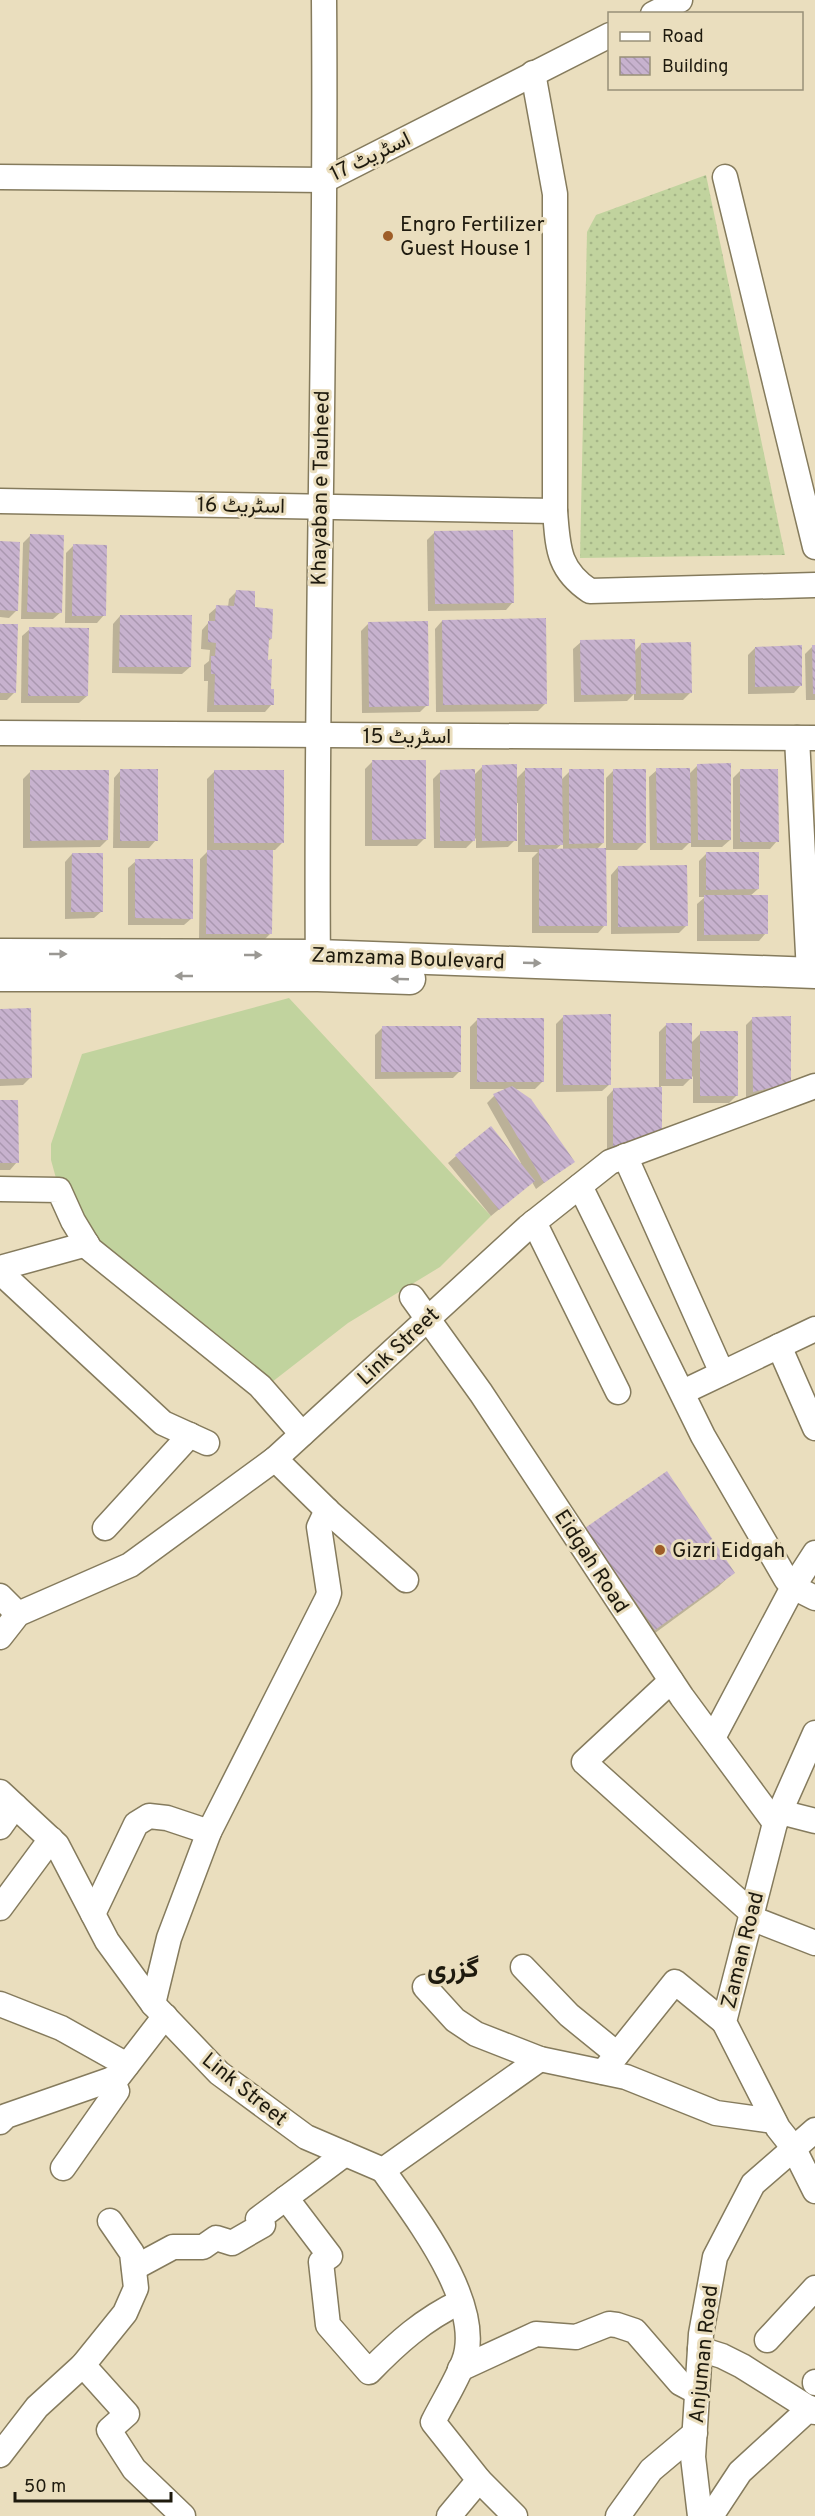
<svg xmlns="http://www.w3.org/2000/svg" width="815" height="2516" font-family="Overpass,Vazirmatn,sans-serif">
<defs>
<pattern id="grass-dots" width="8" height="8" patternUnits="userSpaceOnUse" patternTransform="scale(1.5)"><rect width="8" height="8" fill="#c1d39e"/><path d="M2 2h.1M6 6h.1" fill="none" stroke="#a5b587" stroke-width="1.8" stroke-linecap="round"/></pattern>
<pattern id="building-back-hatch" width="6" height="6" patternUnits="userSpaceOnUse" patternTransform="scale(1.5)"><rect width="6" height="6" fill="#c7b2ce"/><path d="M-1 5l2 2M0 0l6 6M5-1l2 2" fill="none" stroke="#aa98b0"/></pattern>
</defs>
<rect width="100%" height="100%" fill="#eadebe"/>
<!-- grass -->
<path fill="url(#grass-dots)" d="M706,175L785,555L580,558L587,232L596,215Z"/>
<!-- pitch -->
<path fill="#c1d39e" d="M289,998L491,1216L440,1267L348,1323L263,1389L90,1249L62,1200L51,1160V1144L82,1054Z"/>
<!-- shadow -->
<g fill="#0003" fill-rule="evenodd">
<path d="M435,532L513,602L506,610L428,611L427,540Z"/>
<path d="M30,536L61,612L53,619H21L23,543Z"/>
<path d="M0,543L17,610L9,618L0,617Z"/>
<path d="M73,546L104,615L97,623H65L66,553Z"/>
<path d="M236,592L254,609L271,639L267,642L269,691L272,704L265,712H207L208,681H204V665L209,661L210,650L201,649L202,630L209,622V614L217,607H228L229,599Z"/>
<path d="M120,616L190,667L182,674L112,673L113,624Z"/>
<path d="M442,621L546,703L538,711L436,712L435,629Z"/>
<path d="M369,623L427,705L420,712L362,713L361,631Z"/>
<path d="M0,625L14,693L7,700H0Z"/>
<path d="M30,629L87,696L79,703H21L22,636Z"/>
<path d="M581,642L634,652L641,644L691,692L683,700H634V694L627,701L574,702L573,649Z"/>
<path d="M813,646H815V700H806L805,654Z"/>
<path d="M755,648L801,685L794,693L748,694V655Z"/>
<path d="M372,762L425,838L417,846H365V769Z"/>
<path d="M698,765L730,840L722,847H691V841L682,850H650L649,777L657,770L689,774Z"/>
<path d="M483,766L515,780L525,770L561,780L570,771L603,843L596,850H606V778L613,771L645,842L637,850H605V925L598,933H532V858L538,852H518V803H515V840L508,847L476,848V838L466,848H434L433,779L441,771L473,776ZM563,843V850H555Z"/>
<path d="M121,770L156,840L149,848H113L114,778Z"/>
<path d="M31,771L107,840L100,847L23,848V779Z"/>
<path d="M215,771L282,843L275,850H271V933L263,941H199L200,859L207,852V779Z"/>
<path d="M740,771L777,841L770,849H733V778Z"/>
<path d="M72,854L102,911L94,918L65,919V862Z"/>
<path d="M706,854L758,889L750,896L766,933L759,941H697V904L705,897H699V861Z"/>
<path d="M136,861L192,918L184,925H128V868Z"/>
<path d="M618,867L686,926L679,933L611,934V875Z"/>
<path d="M0,1010L30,1078L23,1085L0,1086Z"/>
<path d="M564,1016L610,1084L602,1091L556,1092V1024Z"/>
<path d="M753,1018L789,1082L782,1089L746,1099V1025Z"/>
<path d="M478,1019L543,1081L535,1089H514L573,1161L536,1189L532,1182L491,1216L448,1163L456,1156L521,1163L487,1103L494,1096L510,1089H470V1027Z"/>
<path d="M666,1025L691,1043L701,1033L736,1096L729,1103H693V1076L683,1086H661V1145L607,1153V1097L614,1089H659V1032Z"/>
<path d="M382,1028L460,1071L453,1078L375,1079V1035Z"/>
<path d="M0,1101L17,1162L10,1170H0Z"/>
<path d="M586,1529L733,1573L718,1587L640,1644L571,1544Z"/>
</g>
<!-- building -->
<g fill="url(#building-back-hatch)">
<path d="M513,530L514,603L435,604L434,531Z"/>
<path d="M30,534L64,535L62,613L27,612Z"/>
<path d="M0,541L20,542L18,611L0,610Z"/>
<path d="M73,544L107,545L106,616H72Z"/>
<path d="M236,590L255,591V607L273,609L272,639L269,638L268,660L272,659L271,689H274V705H214L215,674H211V656H215L216,643L208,642V621H215L216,605L234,606Z"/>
<path d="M120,615H192L191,667H119Z"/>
<path d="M546,618L547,704L443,705L442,620Z"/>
<path d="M428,621L429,706L369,707L368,622Z"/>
<path d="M0,624H18L16,693H0Z"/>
<path d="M29,627L89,628L88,696H28Z"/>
<path d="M635,639L636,694L581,695L580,640Z"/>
<path d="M691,642L692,693L641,694V643Z"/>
<path d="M802,645V686L755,687V647Z"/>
<path d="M812,645H815V694H813Z"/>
<path d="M372,760H426V839L372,840Z"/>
<path d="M731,763V840H698L697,764Z"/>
<path d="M517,764V841H482V765Z"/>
<path d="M525,768H562L563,845H525Z"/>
<path d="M656,768H690L691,843H657Z"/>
<rect x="120" y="769" width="38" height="72"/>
<path d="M475,769V841H440V770Z"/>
<path d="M569,769H604V843L569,844Z"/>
<rect x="613" y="769" width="33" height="74"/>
<path d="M740,769H778L779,842H740Z"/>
<path d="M30,770H109L108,840L30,841Z"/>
<rect x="214" y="770" width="70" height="73"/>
<path d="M606,848L607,926H539V849Z"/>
<path d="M207,850H273L272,934H206Z"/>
<path d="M706,852H759V889L706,890Z"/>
<path d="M72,853H103V912H71Z"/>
<path d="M135,859H193V919L135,918Z"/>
<path d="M687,865L688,926L618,927V866Z"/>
<path d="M704,895H768V934L704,935Z"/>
<path d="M31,1008L32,1078L0,1079V1009Z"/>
<path d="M611,1014V1085H563V1015Z"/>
<path d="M791,1016V1083L753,1092L752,1017Z"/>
<rect x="477" y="1018" width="67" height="64"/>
<rect x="666" y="1023" width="26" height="56"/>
<path d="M382,1026H461V1072H381Z"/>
<rect x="700" y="1031" width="38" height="65"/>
<path d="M512,1086L531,1099L575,1162L544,1183L493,1094Z"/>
<path d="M662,1087V1146H613V1088Z"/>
<path d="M0,1100H18L19,1163H0Z"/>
<path d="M491,1126L535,1181L499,1210L455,1155Z"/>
<path d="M667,1471L735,1573L655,1630L585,1528Z"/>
</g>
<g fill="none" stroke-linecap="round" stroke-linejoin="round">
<!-- minor casing -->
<g stroke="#857b5d" stroke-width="27">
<g id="minor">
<path d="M653,14L680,0"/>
<path d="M533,73L555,194V511C558,546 557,569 590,591L815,585"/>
<path d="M0,177L325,180L610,35"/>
<path d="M725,177L815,547"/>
<path d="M0,501L555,511"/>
<path d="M0,733L815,738"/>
<path d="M797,738L809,973"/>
<path d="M318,973C315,648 327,324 324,0"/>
<path d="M625,1156L722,1373"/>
<path d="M580,1186L703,1436L786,1579L793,1587L815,1598"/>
<path d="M0,1189L59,1190L73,1221L90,1249L260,1386L302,1434"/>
<path d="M534,1222L618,1392"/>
<path d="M0,1268L87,1244"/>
<path d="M0,1272L163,1423L207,1443"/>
<path d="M412,1297L481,1393L682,1697L775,1823"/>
<path d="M779,1346L815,1428"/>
<path d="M683,1392L815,1329"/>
<path d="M275,1459L330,1513L406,1580"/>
<path d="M105,1528L190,1435"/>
<path d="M0,1596L18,1614"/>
<path d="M0,1637L18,1614L130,1565L275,1459L528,1227L610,1162L815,1086"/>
<path d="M671,1681L584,1762L752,1913"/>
<path d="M815,1733L775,1823L724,2022L778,2128L793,2147L815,2191"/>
<path d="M713,1738L793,1587L815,1553"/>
<path d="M0,1792L57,1845L107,1941L153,2004L219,2073L306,2137L383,2170L540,2059"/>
<path d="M780,1812L815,1821"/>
<path d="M0,1827L15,1806"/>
<path d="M0,1908L51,1839"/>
<path d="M93,1914L136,1824L149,1816L167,1818L209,1832"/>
<path d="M751,1918L815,1943"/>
<path d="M523,1967L569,2015L617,2054"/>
<path d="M425,1987L455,2020L476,2034L540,2059L626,2077L716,2113L774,2121"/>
<path d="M0,2004L61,2028L127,2065"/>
<path d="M153,2004L169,1938L209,1832L327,1599L329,1593L319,1527L327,1510"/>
<path d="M603,2072L675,1982L724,2022"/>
<path d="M0,2122L6,2116L118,2077L165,2016"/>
<path d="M63,2168L117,2091L112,2079"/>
<path d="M383,2170C414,2215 485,2304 464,2361C456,2382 443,2402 433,2422L479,2480L449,2516"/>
<path d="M286,2198L330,2256L321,2262L328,2325L369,2372C397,2343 424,2319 460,2302"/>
<path d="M134,2268L173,2247H203L216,2238L232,2243L263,2225L258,2219L345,2154"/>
<path d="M767,2340L815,2288"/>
<path d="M700,2349L722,2356L742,2366L815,2412"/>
<path d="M83,2365L127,2414L109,2430L134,2469L183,2516"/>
<path d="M460,2369L536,2334L576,2337L609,2324L617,2325L635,2331L680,2383L697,2392"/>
<path d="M815,2383V2382"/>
<path d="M0,2455L37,2407L83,2365L125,2313L136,2288L132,2253L110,2221"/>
<path d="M479,2480L515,2516"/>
<path d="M618,2516L651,2470L695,2433"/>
<path d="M700,2516L693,2457L701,2334L715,2257L753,2184L815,2130"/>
<path d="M711,2516L740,2472L810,2408"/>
</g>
</g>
<!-- major casing -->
<g stroke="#857b5d" stroke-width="33">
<g id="major">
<path d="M0,954L318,955L815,973"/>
<path d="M0,976H318L410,979"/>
</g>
</g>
<!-- minor -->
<use href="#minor" stroke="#fff" stroke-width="24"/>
<!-- major -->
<use href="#major" stroke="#fff" stroke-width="30"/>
</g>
<!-- one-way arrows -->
<defs><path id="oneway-solid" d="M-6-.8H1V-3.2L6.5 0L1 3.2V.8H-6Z" transform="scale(1.5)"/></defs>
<g fill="#9a9893">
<use href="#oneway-solid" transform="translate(58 954)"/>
<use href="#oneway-solid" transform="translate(253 955)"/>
<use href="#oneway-solid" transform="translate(532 963) rotate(2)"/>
<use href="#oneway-solid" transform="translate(184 976) rotate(-180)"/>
<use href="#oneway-solid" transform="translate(400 979) rotate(-178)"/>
</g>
<!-- markers -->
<g fill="#9e5d27" stroke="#eadebe" stroke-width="2">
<circle cx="388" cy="236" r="6"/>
<circle cx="660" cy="1550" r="6"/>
</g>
<g text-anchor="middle" stroke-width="6" stroke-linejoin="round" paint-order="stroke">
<!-- street labels -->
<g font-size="21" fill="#1e1a0e" stroke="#eadebe">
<text transform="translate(370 156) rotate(-26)" y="7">اسٹریٹ 17</text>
<text transform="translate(320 488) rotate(-89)" y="7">Khayaban e Tauheed</text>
<text transform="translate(241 505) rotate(1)" y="7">اسٹریٹ 16</text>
<text x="407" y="743">اسٹریٹ 15</text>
<text transform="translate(408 958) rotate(2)" y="7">Zamzama Boulevard</text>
<text transform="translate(398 1346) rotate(-43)" y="7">Link Street</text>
<text transform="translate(592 1561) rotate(57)" y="7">Eidgah Road</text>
<text transform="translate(742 1950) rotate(-76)" y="7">Zaman Road</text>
<text transform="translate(245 2089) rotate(39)" y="7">Link Street</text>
<text transform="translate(703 2354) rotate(-84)" y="7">Anjuman Road</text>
</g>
<!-- poi labels -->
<g font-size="21" fill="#1e1a0e" stroke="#eadebe" text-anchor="start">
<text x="400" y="231">Engro Fertilizer<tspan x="400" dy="24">Guest House 1</tspan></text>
<text x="672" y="1557">Gizri Eidgah</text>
</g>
<!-- district labels -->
<g font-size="27" font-weight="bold" fill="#1e1a0e" stroke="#eadebe">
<text x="453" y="1977">گزری</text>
</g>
</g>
<!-- legend -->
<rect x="608" y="12" width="195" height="78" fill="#eadebe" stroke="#989078" stroke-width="1.5"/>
<rect x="620" y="32" width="30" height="9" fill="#ffffff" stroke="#989078" stroke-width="1.5"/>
<text x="662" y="42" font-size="18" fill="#1e1a0e">Road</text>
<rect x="620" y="57" width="30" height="18" fill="url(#building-back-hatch)" stroke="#989078" stroke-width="1.5"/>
<text x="662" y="72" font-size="18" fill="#1e1a0e">Building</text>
<!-- scale -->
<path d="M15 2492v9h156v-9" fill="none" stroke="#1e1a0e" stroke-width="3"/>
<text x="24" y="2492" font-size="18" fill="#1e1a0e" stroke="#eadebe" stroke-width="4.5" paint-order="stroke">50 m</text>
</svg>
